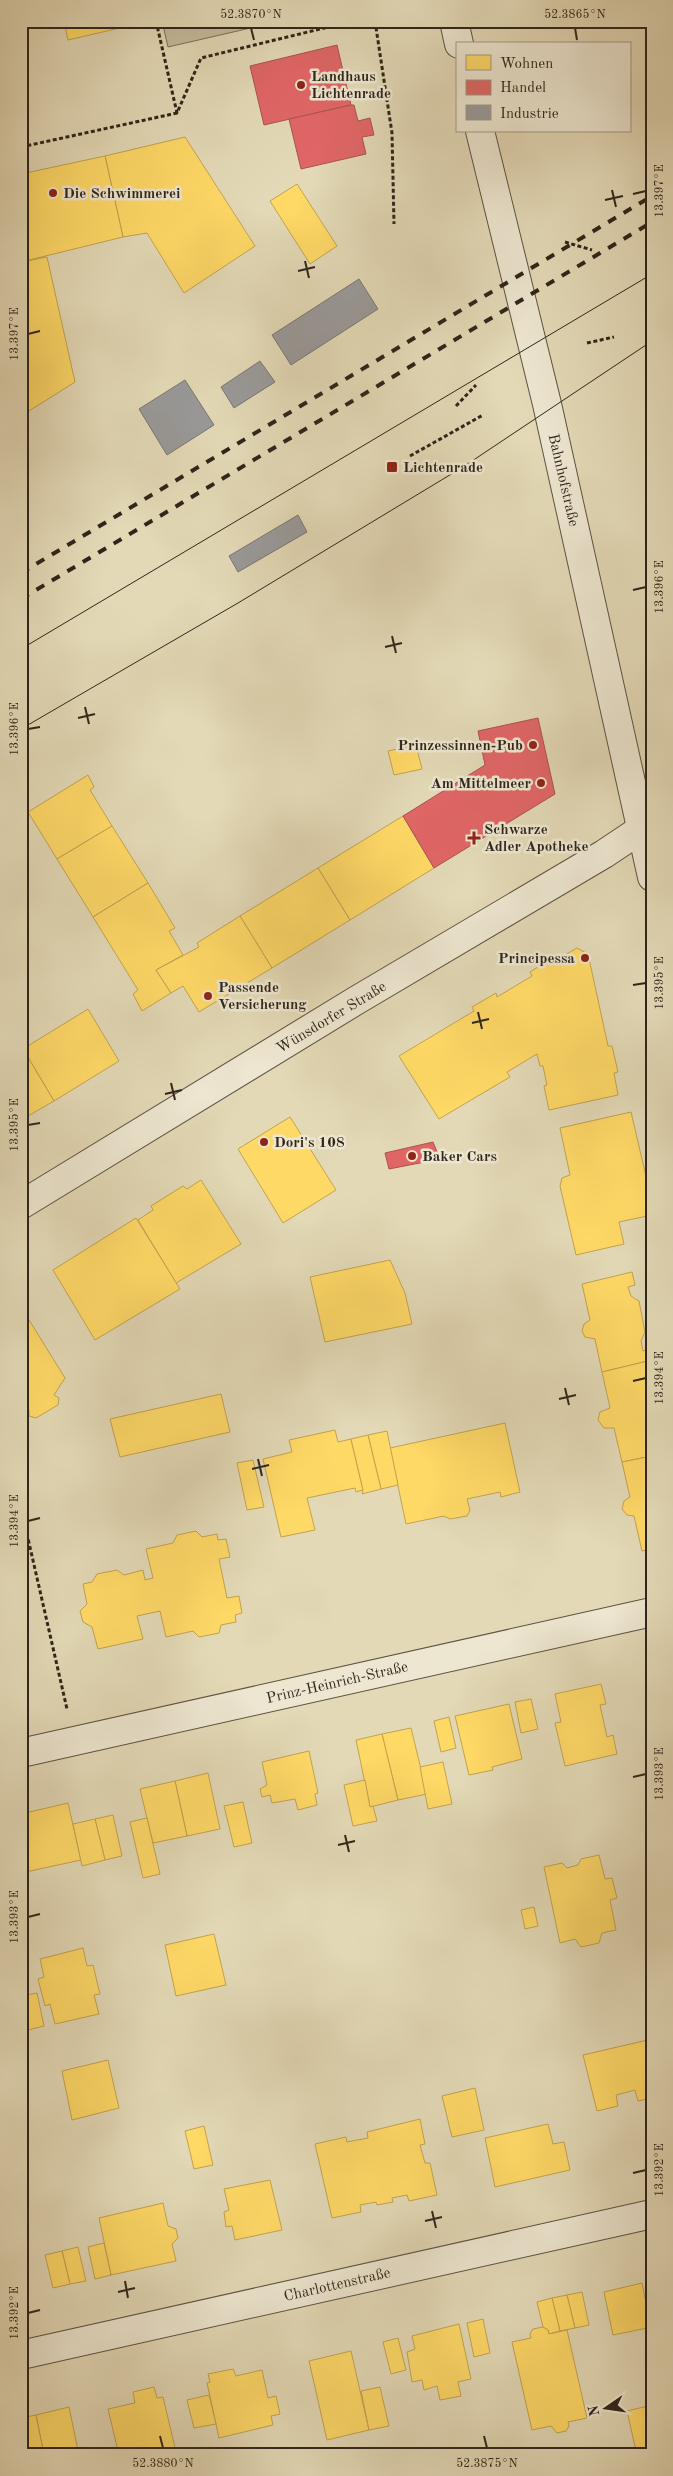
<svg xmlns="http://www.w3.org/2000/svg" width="673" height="2476" font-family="'Old Standard TT',serif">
<rect width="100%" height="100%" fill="#e3d9b6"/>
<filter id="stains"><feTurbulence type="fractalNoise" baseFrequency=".004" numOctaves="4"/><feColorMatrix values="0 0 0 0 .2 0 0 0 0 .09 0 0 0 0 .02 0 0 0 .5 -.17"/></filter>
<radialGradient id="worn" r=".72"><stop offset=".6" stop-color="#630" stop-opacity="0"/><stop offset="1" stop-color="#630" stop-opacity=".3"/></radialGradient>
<!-- green -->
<path fill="#c4ba9c" stroke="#7a705c" d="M162,21H281L168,47Z"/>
<!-- homes -->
<g fill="#ffd966" stroke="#c1a350">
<path d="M64,21H136L137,24L68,40Z"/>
<path d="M185,137L255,246L184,293L147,233L123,237L105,156Z"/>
<path d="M105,156L123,237L21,262V174Z"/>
<path d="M297,184L337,246L310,264L270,201Z"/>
<path d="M47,257L75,382L21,416V262Z"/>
<path d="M416,745L422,769L394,775L388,751Z"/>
<path d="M88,775L94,787L90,790L112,826L57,859L28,812Z"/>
<path d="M403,816L434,868L350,920L318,868Z"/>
<path d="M112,826L148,883L93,917L57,859Z"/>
<path d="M318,868L350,920L272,968L240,916Z"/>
<path d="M148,883L175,928L169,931L183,955L156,970L171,993L142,1011L133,994L138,990L93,917Z"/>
<path d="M240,916L272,968L199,1012L183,986L171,993L156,970L199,947L197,943Z"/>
<path d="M577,948L588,954L608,1046H612L618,1072L614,1073L618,1095L549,1110L544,1086L547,1085L543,1066H540L537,1054L507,1072L510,1077L439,1119L399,1056L474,1011L472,1007L496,993L497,997L532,976L530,972L554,957L556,960Z"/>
<path d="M88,1009L119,1061L54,1101L23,1049Z"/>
<path d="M23,1049L54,1101L21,1120V1050Z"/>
<path d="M631,1112L652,1202V1215L619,1222L624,1244L576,1255L560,1186L562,1178L570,1175L560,1128Z"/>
<path d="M290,1117L336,1190L283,1223L238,1149Z"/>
<path d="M201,1180L241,1244L176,1283L138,1220L153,1210L151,1206L183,1186L187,1189Z"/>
<path d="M136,1218L180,1289L95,1340L53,1270Z"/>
<path d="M390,1260L405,1293L412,1324L325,1342L310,1277Z"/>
<path d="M632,1272L635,1285L628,1287L631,1296L639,1301L645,1332L641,1341L643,1351L649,1349L652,1360L602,1372L595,1339L585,1337L582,1331L584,1324L590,1320L582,1284Z"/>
<path d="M21,1307L65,1378L54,1395L59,1398L58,1405L36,1418L29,1416V1410H21Z"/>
<path d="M652,1360V1374H648L652,1385V1456L622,1462L614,1428H604L598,1420L600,1412L610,1408L602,1372Z"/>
<path d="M221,1394L230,1432L120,1457L110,1419Z"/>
<path d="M505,1423L520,1492L501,1497L500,1492L467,1499L470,1510L467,1516L450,1519L444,1516L406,1524L390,1448Z"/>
<path d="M335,1430L338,1442L351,1439L363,1490L356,1492L355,1488L307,1498L315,1530L281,1537L263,1459L292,1452L289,1440Z"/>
<path d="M387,1431L398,1485L381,1489L368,1435Z"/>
<path d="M368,1435L381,1489L362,1494L363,1490L351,1439Z"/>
<path d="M652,1456V1549L642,1551L634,1516L627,1515L622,1509L624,1501L630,1497L622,1462Z"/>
<path d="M253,1460L264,1507L247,1510L237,1463Z"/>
<path d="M196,1531L202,1537L217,1534L218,1540L226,1539L230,1557L219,1559L227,1598L239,1596L242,1613L235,1615L236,1622L221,1625L219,1633L199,1637L193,1631L166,1637L160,1611L137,1616L143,1639L98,1649L92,1627L83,1622L80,1611L87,1604L83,1584L92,1582L97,1574L117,1570L124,1575L143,1570L145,1580L153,1578L146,1549L173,1543L177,1535Z"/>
<path d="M601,1684L606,1704L600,1705L607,1737L613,1735L617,1754L565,1766L555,1723L561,1722L555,1694Z"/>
<path d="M531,1699L538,1729L521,1733L515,1702Z"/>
<path d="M509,1704L522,1759L492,1767L493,1770L469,1775L455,1716Z"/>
<path d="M449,1717L456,1748L441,1752L434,1721Z"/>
<path d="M411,1728L427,1794L398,1800L382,1734Z"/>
<path d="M382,1734L398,1800L370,1807L356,1740Z"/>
<path d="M309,1751L318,1793L315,1794L317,1805L298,1810L295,1799L272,1803L270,1795L262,1797L260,1789L267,1785L262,1762Z"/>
<path d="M443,1762L452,1804L428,1809L420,1767Z"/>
<path d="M208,1773L220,1829L187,1836L175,1781Z"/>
<path d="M365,1780L370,1807L373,1806L377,1821L353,1826L344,1785Z"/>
<path d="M175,1781L187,1836L153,1843L140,1789Z"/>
<path d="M243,1802L252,1843L234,1847L224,1806Z"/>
<path d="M68,1803L81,1860L21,1873V1814Z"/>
<path d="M113,1815L122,1856L105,1860L95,1819Z"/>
<path d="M147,1818L160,1874L143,1878L130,1822Z"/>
<path d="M95,1819L105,1860L82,1866L73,1824Z"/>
<path d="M599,1855L605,1879L612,1878L617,1898L610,1900L616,1930L602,1933L599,1943L581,1947L575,1939L560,1943L544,1867L562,1863L567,1868L578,1865L581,1859Z"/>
<path d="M534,1907L538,1926L525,1929L521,1910Z"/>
<path d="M214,1934L226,1985L176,1996L165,1945Z"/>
<path d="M83,1948L87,1966L93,1965L100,1994L94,1995L99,2014L55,2024L50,2004L45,2006L38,1979L44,1977L40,1959Z"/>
<path d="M37,1993L44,2026L28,2030L21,1996Z"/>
<path d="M652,2039V2098L638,2101L635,2090L616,2095L618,2106L597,2111L583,2055Z"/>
<path d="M108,2060L119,2108L72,2120L62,2071Z"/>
<path d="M475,2088L484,2130L452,2137L442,2096Z"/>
<path d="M420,2119L425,2144L420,2145L425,2163H430L437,2195L409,2201L407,2195L392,2198L393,2202L377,2205L376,2202L360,2205L361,2212L332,2218L315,2144L346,2137L347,2142L368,2138L367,2132Z"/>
<path d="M548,2124L553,2144L564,2142L570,2170L495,2187L485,2138Z"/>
<path d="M204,2126L213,2165L194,2169L185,2131Z"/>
<path d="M270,2180L282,2230L235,2240L232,2226L226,2227L224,2212L229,2210L224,2189Z"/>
<path d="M163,2203L168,2226L176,2229L178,2238L172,2244L176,2261L111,2275L99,2218Z"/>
<path d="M104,2243L111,2275L95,2279L88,2247Z"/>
<path d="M78,2247L86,2281L70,2284L62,2251Z"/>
<path d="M62,2251L70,2284L53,2288L45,2255Z"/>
<path d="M642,2283L646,2303L652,2301V2327L613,2335L604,2292Z"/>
<path d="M582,2292L589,2325L575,2328L567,2295Z"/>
<path d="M567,2295L575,2328L560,2331L552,2298Z"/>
<path d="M552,2298L560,2331L549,2334L548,2330L543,2327L537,2302Z"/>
<path d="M483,2319L490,2353L474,2357L467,2323Z"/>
<path d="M459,2324L471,2379L458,2382L461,2396L440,2400L437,2386L424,2390L422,2380L412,2382L407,2352L415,2349L412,2336Z"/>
<path d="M543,2327L548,2330L549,2334L567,2330L587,2418L568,2422L569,2426L566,2431L557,2433L551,2426L532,2430L512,2342L531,2338L530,2334L533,2329Z"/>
<path d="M398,2338L406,2370L391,2374L383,2342Z"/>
<path d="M351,2351L369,2430L327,2440L309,2361Z"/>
<path d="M233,2369L236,2376L262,2370L268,2398L276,2396L280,2414L271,2416L273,2425L219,2438L207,2383L210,2382L208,2374Z"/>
<path d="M154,2387L157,2398L163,2397L176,2452L165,2455H119L108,2409L135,2403L133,2392Z"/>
<path d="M380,2387L389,2426L369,2430L361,2391Z"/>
<path d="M209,2395L216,2424L194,2428L187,2400Z"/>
<path d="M652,2405V2455H637L627,2411Z"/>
<path d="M69,2407L79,2455H44L36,2415Z"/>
<path d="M36,2415L44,2455H21V2418Z"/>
</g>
<!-- shops -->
<g fill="#e06666" stroke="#ab5250">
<path d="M337,45L351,105L264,125L250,66Z"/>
<path d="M351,105H354L358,121L370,118L374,135L362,137L366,154L301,169L289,119Z"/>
<path d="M538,718L555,794L434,868L403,816L485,765L478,731Z"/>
<path d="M433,1142L440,1159L389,1169L385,1153Z"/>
</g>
<!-- industry -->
<g fill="#999" stroke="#797673">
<path d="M359,279L378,309L291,365L272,335Z"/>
<path d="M260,361L275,382L234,408L221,387Z"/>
<path d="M185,380L214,425L167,455L139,409Z"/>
<path d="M298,515L307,532L238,572L229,556Z"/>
</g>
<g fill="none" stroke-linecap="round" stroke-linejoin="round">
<!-- minor casing -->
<g stroke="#5c5242" stroke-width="30">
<g id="minor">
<path d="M454,21L459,44"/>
<path d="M480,131L547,404L652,877"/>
<path d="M21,1205L357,1000L604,854L652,822"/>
<path d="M21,1753L652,1612"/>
<path d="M21,2355L652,2214"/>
</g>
</g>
<!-- path -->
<g stroke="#2f251b" stroke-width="3" stroke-dasharray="4 2.5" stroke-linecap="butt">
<path d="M156,21L177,113"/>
<path d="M375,21L392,133L394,224"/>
<path d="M21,147L177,113L201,58L353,21"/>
<path d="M565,242L592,250"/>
<path d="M587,343L614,337"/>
<path d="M456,406L476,385"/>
<path d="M410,456L483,415"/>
<path d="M21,1508L67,1709"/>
</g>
<!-- minor -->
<use href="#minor" stroke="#ede6d0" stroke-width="28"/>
<!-- tram -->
<g stroke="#2f251b" stroke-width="1">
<path d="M21,649L652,274"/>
<path d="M21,729L238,603L463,467L652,341"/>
</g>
<!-- rail -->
<g stroke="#2f251b" stroke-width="4" stroke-dasharray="9 9" stroke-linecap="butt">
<path d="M21,573L652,196"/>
<path d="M21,599L652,222"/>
</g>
</g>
<!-- ticks -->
<path fill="none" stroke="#2f251b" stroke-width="2" d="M251,28L254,40M575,28L577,40M612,190L616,207M633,194L646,191M605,200L623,196M305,261L309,278M298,271L315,267M28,334L40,331M633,590L646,587M392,636L396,653M385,647L402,643M85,707L89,724M78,718L95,714M28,729L40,727M633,985L646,983M478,1012L482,1029M472,1023L489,1019M171,1083L175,1100M165,1094L182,1090M28,1125L40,1123M633,1381L646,1378M565,1388L569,1405M559,1399L576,1395M258,1459L262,1476M252,1469L269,1465M28,1521L40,1518M633,1777L646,1774M345,1835L349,1852M338,1845L355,1841M28,1917L40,1914M633,2173L646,2170M432,2211L436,2228M425,2221L442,2217M125,2281L128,2298M118,2292L135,2288M28,2313L40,2310M160,2436L163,2448M484,2436L487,2448"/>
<!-- markers -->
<g fill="#8f2418" stroke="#ede6d0" stroke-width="2">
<circle cx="301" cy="85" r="5"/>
<circle cx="53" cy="193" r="5"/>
<rect x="386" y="461" width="12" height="12" rx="2.5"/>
<circle cx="533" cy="745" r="5"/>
<circle cx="541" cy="783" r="5"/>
<path d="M471.5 830.5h5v5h5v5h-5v5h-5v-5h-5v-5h5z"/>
<circle cx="585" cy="958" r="5"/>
<circle cx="208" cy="996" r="5"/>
<circle cx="264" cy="1142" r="5"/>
<circle cx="412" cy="1156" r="5"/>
</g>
<g text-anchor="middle" stroke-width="5" stroke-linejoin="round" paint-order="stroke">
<!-- poi labels -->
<g font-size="15" font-weight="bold" fill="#2f251b" stroke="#ede6d0" text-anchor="start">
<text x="311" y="81">Landhaus<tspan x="311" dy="17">Lichtenrade</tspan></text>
<text x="63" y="198">Die Schwimmerei</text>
<text x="403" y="472">Lichtenrade</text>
<text x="523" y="750" text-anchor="end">Prinzessinnen-Pub</text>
<text x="531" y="788" text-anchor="end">Am Mittelmeer</text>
<text x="484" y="834">Schwarze<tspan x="484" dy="17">Adler Apotheke</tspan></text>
<text x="575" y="963" text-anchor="end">Principessa</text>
<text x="218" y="992">Passende<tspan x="218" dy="17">Versicherung</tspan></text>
<text x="274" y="1147">Dori's 108</text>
<text x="422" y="1161">Baker Cars</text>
</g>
<!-- street labels -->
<g font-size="15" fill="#2f251b" stroke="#ede6d0">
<text transform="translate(564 480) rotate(77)" y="5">Bahnhofstraße</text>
<text transform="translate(331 1017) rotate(-31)" y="5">Wünsdorfer Straße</text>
<text transform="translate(337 1682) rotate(-13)" y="5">Prinz-Heinrich-Straße</text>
<text transform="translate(337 2284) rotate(-13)" y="5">Charlottenstraße</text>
</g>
</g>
<!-- margin -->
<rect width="673" height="2476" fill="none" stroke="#e3d9b6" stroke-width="55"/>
<!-- legend -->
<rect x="456" y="42" width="175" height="90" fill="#ede6d0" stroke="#a19988"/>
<rect x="466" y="55" width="25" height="15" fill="#ffd966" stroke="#a19988"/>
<text x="500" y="68" font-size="15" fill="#2f251b">Wohnen</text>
<rect x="466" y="80" width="25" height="15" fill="#e06666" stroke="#a19988"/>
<text x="500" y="92" font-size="15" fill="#2f251b">Handel</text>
<rect x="466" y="105" width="25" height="15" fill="#999999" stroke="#a19988"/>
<text x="500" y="118" font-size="15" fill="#2f251b">Industrie</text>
<!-- north arrow -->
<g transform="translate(606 2408) rotate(257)" stroke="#ede6d0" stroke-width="4" paint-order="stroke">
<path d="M0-4L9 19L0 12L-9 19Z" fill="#2f251b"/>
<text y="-8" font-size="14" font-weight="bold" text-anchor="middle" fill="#2f251b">N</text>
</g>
<rect x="28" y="28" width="618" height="2420" fill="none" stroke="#2f251b" stroke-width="2"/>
<g font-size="12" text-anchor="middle" fill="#2f251b">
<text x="251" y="18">52.3870°N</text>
<text x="575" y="18">52.3865°N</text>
<text transform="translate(659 191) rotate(-90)" y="4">13.397°E</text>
<text transform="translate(14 334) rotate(-90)" y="4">13.397°E</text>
<text transform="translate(659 587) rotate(-90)" y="4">13.396°E</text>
<text transform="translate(14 729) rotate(-90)" y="4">13.396°E</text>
<text transform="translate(659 983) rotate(-90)" y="4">13.395°E</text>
<text transform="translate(14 1125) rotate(-90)" y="4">13.395°E</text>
<text transform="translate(659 1378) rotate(-90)" y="4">13.394°E</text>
<text transform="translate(14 1521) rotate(-90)" y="4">13.394°E</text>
<text transform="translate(659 1774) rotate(-90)" y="4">13.393°E</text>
<text transform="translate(14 1917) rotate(-90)" y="4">13.393°E</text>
<text transform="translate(659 2170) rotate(-90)" y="4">13.392°E</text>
<text transform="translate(14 2313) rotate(-90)" y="4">13.392°E</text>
<text x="163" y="2467">52.3880°N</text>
<text x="487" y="2467">52.3875°N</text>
</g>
<rect width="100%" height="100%" filter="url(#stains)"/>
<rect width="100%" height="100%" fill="url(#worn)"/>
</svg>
